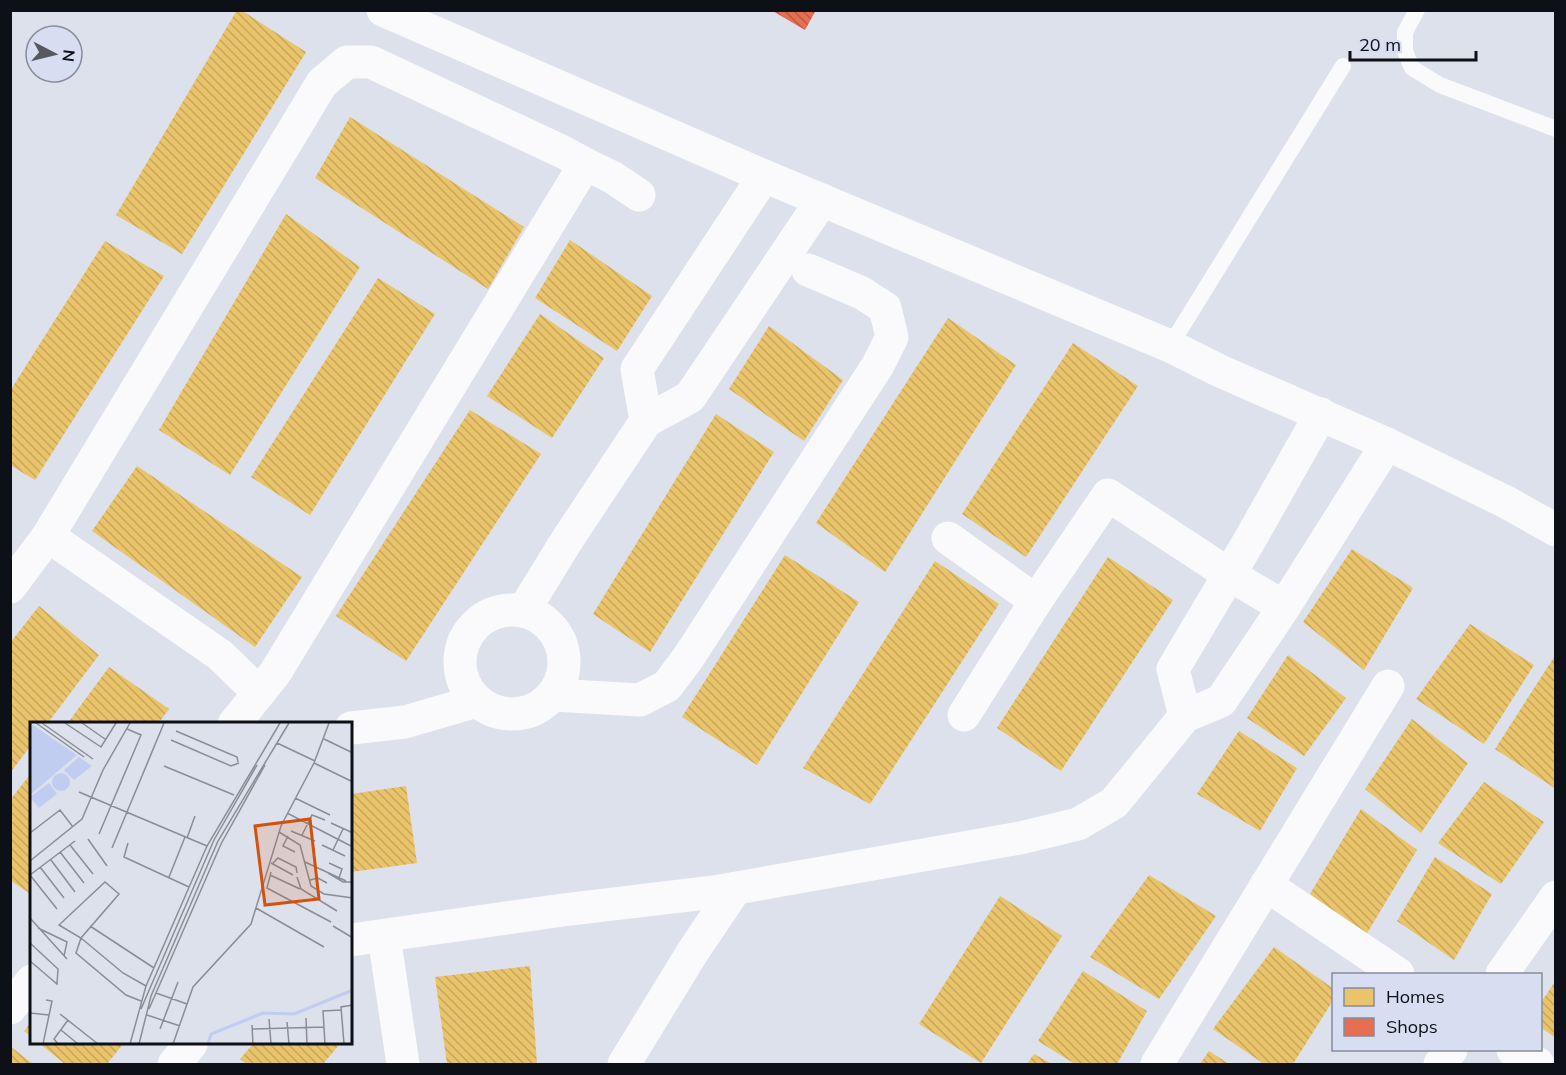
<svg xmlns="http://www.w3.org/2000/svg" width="1566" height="1075" font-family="Mulish,sans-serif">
<defs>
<pattern id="homes-back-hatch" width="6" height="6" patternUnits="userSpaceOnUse" patternTransform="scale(1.5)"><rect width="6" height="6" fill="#e9c46a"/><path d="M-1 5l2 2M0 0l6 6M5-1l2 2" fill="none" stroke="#c7a75b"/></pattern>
<pattern id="shops-back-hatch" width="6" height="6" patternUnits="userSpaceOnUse" patternTransform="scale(1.5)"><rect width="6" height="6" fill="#e76f51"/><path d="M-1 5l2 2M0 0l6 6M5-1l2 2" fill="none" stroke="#ba5a42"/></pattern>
</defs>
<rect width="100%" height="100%" fill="#dde1eb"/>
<!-- homes -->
<g fill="url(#homes-back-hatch)">
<path d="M237,10H241L306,52L182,254L116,215Z"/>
<path d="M350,117L524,227L488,289L315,178Z"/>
<path d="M286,214L360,267L230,475L159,430Z"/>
<path d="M570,240L652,296L617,351L535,298Z"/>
<path d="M105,241L164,276L35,480L10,465V391Z"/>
<path d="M378,278L435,314L310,515L251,477Z"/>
<path d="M540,314L604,358L552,438L487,396Z"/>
<path d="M948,318L1016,365L885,572L816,523Z"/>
<path d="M769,326L843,380L804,441L729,389Z"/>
<path d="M1073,343L1138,386L1026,557L962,514Z"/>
<path d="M470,410L541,454L406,661L336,616Z"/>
<path d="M716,414L774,452L650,652L593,614Z"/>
<path d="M137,466L302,577L255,647L92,531Z"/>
<path d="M1352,549L1413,588L1364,670L1303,622Z"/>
<path d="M785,555L859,602L757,765L682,717Z"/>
<path d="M1108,557L1173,600L1061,771L997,728Z"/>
<path d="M935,561L999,604L870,804L803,768Z"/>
<path d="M39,606L99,655L47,724H32V744L10,773V643Z"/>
<path d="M1470,624L1534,665L1484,744L1416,699Z"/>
<path d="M1556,654V789L1495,749Z"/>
<path d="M1288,655L1346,698L1304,756L1247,718Z"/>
<path d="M109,667L169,709L158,724H67Z"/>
<path d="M1412,719L1468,763L1421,833L1365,789Z"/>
<path d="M1239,731L1297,768L1260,831L1197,794Z"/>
<path d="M32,772V895L10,880V800Z"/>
<path d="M1484,782L1544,822L1501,884L1438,843Z"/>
<path d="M406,786L417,863L351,872V794Z"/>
<path d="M1361,809L1417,850L1366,935L1310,894Z"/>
<path d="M1435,857L1492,894L1454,960L1397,921Z"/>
<path d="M1149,875L1216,916L1159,999L1090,957Z"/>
<path d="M1000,896L1062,936L981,1063L919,1024Z"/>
<path d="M1274,947L1334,989V999L1293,1064H1264L1213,1029Z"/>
<path d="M530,966L537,1064H447L435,977Z"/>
<path d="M1083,971L1147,1011L1117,1064H1075L1038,1041Z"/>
<path d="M1556,980V1038L1540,1027V1004Z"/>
<path d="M32,1021V1037L24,1031Z"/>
<path d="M40,1044H123L107,1064H65Z"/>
<path d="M253,1044H337L339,1045L323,1064H247L240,1059Z"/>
<path d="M10,1046L33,1064H10Z"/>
<path d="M1209,1051L1229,1064H1200Z"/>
<path d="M1034,1054L1052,1064H1027Z"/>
</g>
<!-- shops -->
<path fill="url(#shops-back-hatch)" d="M771,10H816L805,30Z"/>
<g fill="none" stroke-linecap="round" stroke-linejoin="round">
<!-- service -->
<g stroke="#fafafc" stroke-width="16">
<path d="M1417,10L1405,32V51L1412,68L1440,85L1556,129"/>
<path d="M1170,346L1343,66"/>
</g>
<!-- minor -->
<g stroke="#fafafc" stroke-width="33">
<path d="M646,421L637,369L764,176"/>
<path d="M48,536L220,655L259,693"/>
<path d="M948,538L1036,601"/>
<path d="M10,587L48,536L322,83L347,62H371L563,152L585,164L612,177L639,195"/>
<path d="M524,610L567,540L646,421L690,397L822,200"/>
<circle cx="512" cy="662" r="52"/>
<path d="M553,695L640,700L667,686L688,658L878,365L892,337L885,308L862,293L808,270"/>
<path d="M964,715L1036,601L1108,495L1230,575L1284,607"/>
<path d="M1185,716L1173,669L1248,543L1321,414"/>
<path d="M234,724L275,673L585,164"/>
<path d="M351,728L405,722L477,701"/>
<path d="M1266,885L1398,974"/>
<path d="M384,936L403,1064"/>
<path d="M351,940L563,910L714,892L1020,838L1078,824L1114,803L1185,716L1221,701L1284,607L1387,444"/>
<path d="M1502,974L1556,897"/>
<path d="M10,1008L32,981"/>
<path d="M1513,1050L1538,1064"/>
<path d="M174,1064L191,1044"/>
<path d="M624,1064L692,953L735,889"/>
<path d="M1157,1064L1388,686"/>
<path d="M1440,1064L1451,1050"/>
</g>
<!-- tertiary -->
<path stroke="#fafafc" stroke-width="33" d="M383,10L764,176L1170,346L1220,371L1387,444L1506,502L1556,530"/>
</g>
<!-- overview -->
<g transform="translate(30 722)">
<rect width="322" height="322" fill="#dde1eb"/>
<path d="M0,1L47,33L0,73ZM49,35L62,44L44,58L34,48ZM22 60a9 9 0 1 1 18 0a9 9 0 1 1-18 0ZM19,61L27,72L9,86L0,75Z" fill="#c0cdf1"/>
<path fill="none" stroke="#c0cdf1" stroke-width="3" d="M178,322L181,312L233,291L264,292L323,268"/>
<path fill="none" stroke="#8a8d96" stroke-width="1.5" d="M6,1L54,35M12,1L63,37M35,1L71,25L86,1M52,1L75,17M146,9L207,35L208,40M294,17L323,31M141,18L201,44L209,41M247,21L285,39M284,41L323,60M134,44L204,73M49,70L177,124M265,76L300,93M257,91L321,124M301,101L323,111M261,109L285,119M249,110L270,123L281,164L294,172L323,176M0,111L30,88L43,105M69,112L111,13L97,7M272,113L282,93L295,98M258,114L253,124L265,130M157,116L165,94M58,117L77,144M98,121L94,135L159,165M40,123L63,152M292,123L315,134M82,126L134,1M303,128L313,107M30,130L54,161M21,138L45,170M0,139L52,97L73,48L100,1M275,140L316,159M241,141L263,153M243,141L248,136L266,145L267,151M299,141L312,147L309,156M10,145L34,176M241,150L237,166L301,200M298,151L313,160H323M0,153L45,119M0,153L27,187M240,153L270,167M139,155L155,115M267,155L271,167L307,189M280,158L288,156L297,161M226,186L294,225M0,196L37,237M60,204L124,246M303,204L323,216M8,206L37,220L34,234M0,221L28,247L27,262L0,239M126,271L157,282M111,279L96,273L46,231L51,216L89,172L75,160L29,203L51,216L93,251L116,264M111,287L184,118L227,43M119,287L191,122L235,43M0,291L19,293M30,292L68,322M117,293L150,304M276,296L277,322M239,297L241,322M257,300L259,322M222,303L223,322M130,307L148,260M222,307L294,305M31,308L48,322M13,322L22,279L16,278M28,322L24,317L38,298M100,322L116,264L177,124L250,1M109,322L121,274L188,119L259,1M143,322L163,265L221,202L251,104L284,41L299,1M295,322L293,289L311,288M314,322L311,285L323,283"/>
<path fill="#d2520d" fill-opacity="0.15" stroke="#d2520d" stroke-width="3" d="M280,97L289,177L235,183L225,104Z"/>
<rect width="322" height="322" fill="none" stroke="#0e1017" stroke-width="3"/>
</g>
<!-- border -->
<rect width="1566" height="1075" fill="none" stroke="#0e1017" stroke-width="24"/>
<!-- legend -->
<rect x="1332" y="973" width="210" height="78" fill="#d7def1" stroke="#878c9a" stroke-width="1.5"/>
<rect x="1344" y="988" width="30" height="18" fill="#e9c46a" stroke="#878c9a" stroke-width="1.5"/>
<text x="1386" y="1003" font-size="18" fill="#0e1017">Homes</text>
<rect x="1344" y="1018" width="30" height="18" fill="#e76f51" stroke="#878c9a" stroke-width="1.5"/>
<text x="1386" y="1033" font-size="18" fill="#0e1017">Shops</text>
<!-- north arrow -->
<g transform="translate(54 54) rotate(97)"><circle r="28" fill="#d7def1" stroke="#878c9a" stroke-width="1.5"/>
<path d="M0-4.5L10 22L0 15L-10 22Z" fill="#565961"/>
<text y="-9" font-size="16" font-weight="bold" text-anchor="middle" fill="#0e1017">N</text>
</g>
<!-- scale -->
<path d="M1350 51v9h126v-9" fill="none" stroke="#0e1017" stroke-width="3"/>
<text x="1359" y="51" font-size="18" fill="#0e1017" stroke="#d7def1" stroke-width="4.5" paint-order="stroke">20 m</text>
</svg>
